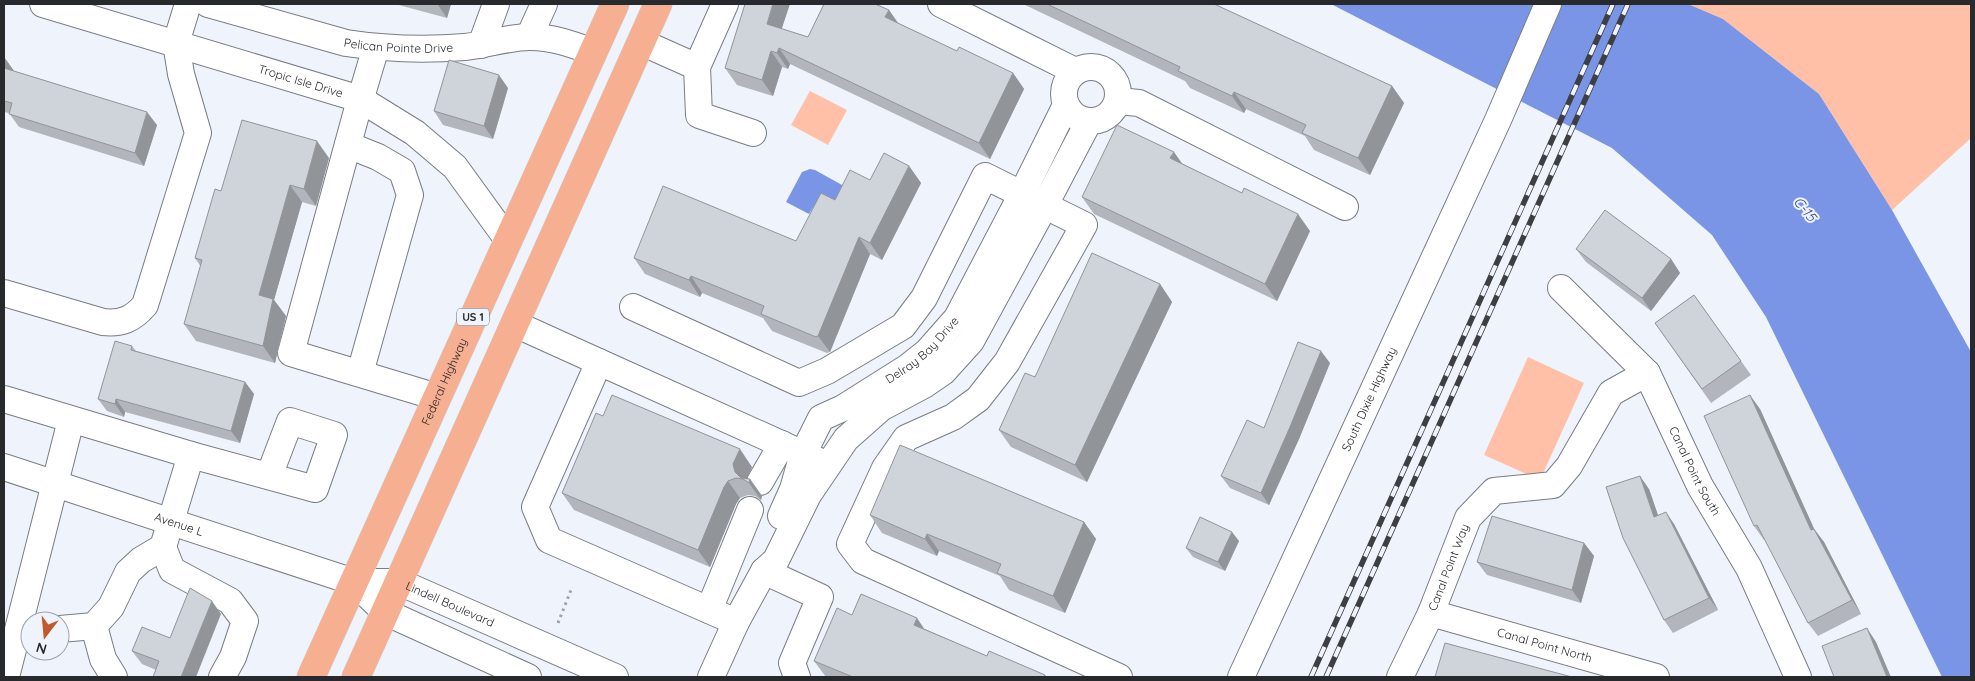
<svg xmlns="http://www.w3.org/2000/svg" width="1975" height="681" font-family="Quicksand,sans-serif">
<rect width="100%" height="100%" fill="#eff3fb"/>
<!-- green -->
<g fill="#ffc0a7">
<path d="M1688,4H1971V138L1892,210L1819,94L1723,19Z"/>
<path d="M810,91L847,110L828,145L791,125Z"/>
<path d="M1528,357L1584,383L1540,480L1484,455Z"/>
</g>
<!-- water -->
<g fill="#7a95e5">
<path d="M1331,4H1688L1723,19L1819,94L1892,210L1971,352V677H1942L1766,317L1712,235L1612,148Z"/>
<path d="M810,169L815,170L851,190L842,207L820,196L809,214L786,202L802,172Z"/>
</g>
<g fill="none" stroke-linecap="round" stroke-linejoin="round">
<!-- minor casing -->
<g stroke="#797c83" stroke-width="28">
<g id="minor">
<path id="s1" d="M43,4L360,99L415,133L455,167L508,240"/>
<path id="s2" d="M208,4L346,43C385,49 425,50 465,47C486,45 508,37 530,37C552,37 572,44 593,52"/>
<path d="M725,4L697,67L699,115L753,133"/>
<path d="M941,4L1075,71"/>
<path d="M529,37L544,4"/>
<path d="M641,42L697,67"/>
<path d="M481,45L496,4"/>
<path d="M376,47L357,111L291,353L437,397"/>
<circle cx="1091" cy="94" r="27"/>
<path d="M1118,101L1139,103L1345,207"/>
<path d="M348,145L378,157L402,171L410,195L360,373"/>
<path id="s3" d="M1561,288L1647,373L1700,486L1749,568L1798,677"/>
<path d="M4,293L103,322C122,324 133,319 145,305L198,133L181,74L176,43L188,4"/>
<path d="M633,307L799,383L827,371L903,326L924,298L985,176L1084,225L1007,362L978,399L971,404L953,417L906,438L885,468L850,544L863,561L1119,677"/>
<path d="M515,324L599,362L535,507L549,540L736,622"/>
<path d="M599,362L819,461"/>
<path d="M4,399L191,455L315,489L334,435L290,421L269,476"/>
<path id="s4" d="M4,467L354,582H399L615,677"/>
<path d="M760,482L782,444"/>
<path id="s5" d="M781,516L793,489L803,454L821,418L843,408L908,367L927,352L957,318L1022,194L1066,105"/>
<path d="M163,547L172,570L230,601L245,621L233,657L222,677"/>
<path d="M764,571L820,597L792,663L797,677"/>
<path d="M354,582L385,612L528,677"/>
<path d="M709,610L750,510"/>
<path id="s6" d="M1431,613L1656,677"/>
<path d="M94,626L103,659L114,677"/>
<path d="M60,629L94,626L111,607L128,572L141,560L163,547L191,455"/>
<path d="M6,677L71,420"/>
<path d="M711,677L736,622L764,571L776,560L808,495L846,439L881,408L924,385L943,372L971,341L1037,220L1089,121"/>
<path id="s7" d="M1241,677L1498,120L1548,4"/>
<path id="s8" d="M1400,677L1431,613L1468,518L1494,491L1553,485L1569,466L1611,393L1647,373"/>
</g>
</g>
<!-- major casing -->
<g stroke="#d0d0d1" stroke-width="29">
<g id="major">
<path id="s9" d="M311,677L615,4"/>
<path d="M356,677L658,4"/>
</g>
</g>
<!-- path -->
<path stroke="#a0a2a8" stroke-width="3" stroke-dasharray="2.5 4" stroke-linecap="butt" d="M558,623L571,590"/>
<!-- minor -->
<use href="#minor" stroke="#fff" stroke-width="26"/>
<!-- major -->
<use href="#major" stroke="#f6af90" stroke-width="28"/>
<!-- rail casing -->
<g stroke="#3d3f42" stroke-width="5.5">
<g id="rail">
<path d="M1311,677L1613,4"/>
<path d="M1326,677L1628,4"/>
</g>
</g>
<!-- rail -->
<use href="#rail" stroke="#eff3fb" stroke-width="4" stroke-dasharray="11" stroke-linecap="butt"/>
</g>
<!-- wall -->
<g fill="#b2b5bb">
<path d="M395,4H451L447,18Z"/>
<path d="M1023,4H1214L1392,86L1404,103L1370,175L1314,150L1305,136L1246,109L1244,113L1190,88L1185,81Z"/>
<path d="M889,10L898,23L957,51L1013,73L1024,89L990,159L790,64L788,69L782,67L773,96L737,85L725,68L782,29L808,37Z"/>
<path d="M4,57L14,71L157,125L144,166L19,127L9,113L4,112Z"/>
<path d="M508,88L493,139L443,125L434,111Z"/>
<path d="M329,158L316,206L302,202L274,300L286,316L275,363L196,341L184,324L201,267L195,258L221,191Z"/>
<path d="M1183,164L1242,193L1310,231L1277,301L1094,214L1082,197Z"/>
<path d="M909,166L921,183L882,260L870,254L830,352L827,353L772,331L763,318L702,293L700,297L645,274L634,258L796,241L835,200L870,180Z"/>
<path d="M1576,249L1671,259L1680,273L1651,311L1586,262Z"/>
<path d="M1160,284L1172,302L1087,482L1011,447L999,430L1035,377Z"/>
<path d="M1694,295L1751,375L1711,403L1655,323Z"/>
<path d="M132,346L136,351L245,382L254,394L240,443L125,412L124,417L107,411L98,399Z"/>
<path d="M1330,363L1299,439L1269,505L1230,488L1221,476L1264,428Z"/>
<path d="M1760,409L1814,529L1824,542L1861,614L1818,636L1808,623L1765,539L1764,540L1754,526Z"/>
<path d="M603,416L752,467L746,479H750L762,496L761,500L755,496L748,495L740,498L736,504L710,567L574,510L562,493Z"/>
<path d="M1649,489L1658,515L1674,524L1718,610L1673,633L1664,620Z"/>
<path d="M870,515L1084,522L1096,539L1065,613L1009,590L1000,576L939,551L937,556L882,533Z"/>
<path d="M1239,541L1225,571L1193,557L1186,548Z"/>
<path d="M1584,543L1594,556L1581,603L1487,575L1477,562Z"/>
<path d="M221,614L156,670L142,664L132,651L170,638Z"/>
<path d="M852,615L925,629L987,656L1045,675L1047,677H826L814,661Z"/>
</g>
<!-- shaded-wall -->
<g fill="#919499">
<path d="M438,4H451L447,18L438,5Z"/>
<path d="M773,4H790L778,40L767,24Z"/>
<path d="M889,10L900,26L885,17Z"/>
<path d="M779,48L790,64L788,69L777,53Z"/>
<path d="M771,51L782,67L773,96L762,80Z"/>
<path d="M4,57L14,71L4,70Z"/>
<path d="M1013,73L1024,89L990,159L979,143Z"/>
<path d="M499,75L508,88L493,139L484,126Z"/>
<path d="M1392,86L1404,103L1370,175L1358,158Z"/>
<path d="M1234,92L1246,109L1244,113L1232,96Z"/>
<path d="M147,112L157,125L144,166L135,153Z"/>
<path d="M317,141L329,158L316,206L304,189Z"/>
<path d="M1174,152L1186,169L1170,158Z"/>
<path d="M909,166L921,183L882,260L870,243Z"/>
<path d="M290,185L302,202L274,300L286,316L275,363L263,346L259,295Z"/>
<path d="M1298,214L1310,231L1277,301L1265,284Z"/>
<path d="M859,237L870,254L830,352L818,336Z"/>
<path d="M1671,259L1680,273L1651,311L1642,298Z"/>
<path d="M691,276L702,293L700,297L689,280Z"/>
<path d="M1160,284L1172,302L1087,482L1075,465Z"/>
<path d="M1321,351L1330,363L1299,439L1269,505L1261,493Z"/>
<path d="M245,382L254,394L240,443L231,431Z"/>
<path d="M1750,395L1760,409L1821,544L1811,530Z"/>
<path d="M116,399L125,412L124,417L115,404Z"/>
<path d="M740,449L752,467L746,480L743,479L739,478L735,472L733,464Z"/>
<path d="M1640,476L1649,489L1663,530L1654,517Z"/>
<path d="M750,479L762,496L761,500L749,483Z"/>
<path d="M728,481L740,498L736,504L710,567L698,550L724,487Z"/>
<path d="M1666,512L1674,524L1718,610L1709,598Z"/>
<path d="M1084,522L1096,539L1065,613L1053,596Z"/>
<path d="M1814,529L1824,542L1861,614L1852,600Z"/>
<path d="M1232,532L1239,541L1225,571L1218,562Z"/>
<path d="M927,534L939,551L937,556L925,539Z"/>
<path d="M1584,543L1594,556L1581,603L1572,590Z"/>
<path d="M212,601L221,614L196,677H181Z"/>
<path d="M917,618L929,636L914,625Z"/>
<path d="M1867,628L1876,642L1891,677H1887Z"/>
</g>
<!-- building -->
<g fill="#cfd3da" stroke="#919499">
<path d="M745,4H773L767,24L808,37L824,4H875L889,10L885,17L957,51L959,47L1013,73L979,143L779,48L777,53L771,51L762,80L725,68Z"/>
<path d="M1047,4H1214L1392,86L1358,158L1302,133L1306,125L1234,92L1232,96L1178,71L1180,67Z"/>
<path d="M449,60L499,75L484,126L434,111Z"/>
<path d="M4,68L147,112L135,153L9,114L12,103L4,101Z"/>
<path d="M242,120L317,141L304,189L290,185L259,295L273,299L263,346L184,324L202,260L195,258L215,189L221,191Z"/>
<path d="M1117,125L1174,152L1170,158L1242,193L1244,188L1298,214L1265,284L1082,197Z"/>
<path d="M884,153L909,166L870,243L859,237L818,336L816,337L761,314L764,306L691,276L689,280L634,258L663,186L796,241L821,193L835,200L850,170L870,180Z"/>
<path d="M1605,210L1671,259L1642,298L1576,249Z"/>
<path d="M1092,253L1160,284L1075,465L999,430L1025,373L1035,377Z"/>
<path d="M1694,295L1741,361L1702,389L1655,323Z"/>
<path d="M115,341L132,346L131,350L245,382L231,431L116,399L115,404L98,399Z"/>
<path d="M1298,342L1321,351L1290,427L1261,493L1221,476L1247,420L1264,428Z"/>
<path d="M612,395L740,449L733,464L735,472L741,478L750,479L749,483L743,479L736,478L728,481L724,487L698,550L562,493L596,413L603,416Z"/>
<path d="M1750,395L1811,530L1814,529L1852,600L1808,623L1757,525L1754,526L1704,416Z"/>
<path d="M900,445L1084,522L1053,596L997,573L1001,564L927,534L925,539L870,515Z"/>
<path d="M1640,476L1654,517L1666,512L1709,598L1664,620L1623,538L1606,487Z"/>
<path d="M1492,516L1584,543L1572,590L1477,562Z"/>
<path d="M1200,517L1232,532L1218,562L1186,548Z"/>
<path d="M190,588L212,601L181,677H153L159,661L132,651L142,627L170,638Z"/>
<path d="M861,594L917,618L914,625L987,656L989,651L1045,675L1044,677H853L814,661L837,608L852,615Z"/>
<path d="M1867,628L1887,677H1834L1822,646Z"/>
<path d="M1445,643L1572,677H1435Z"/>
</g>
<g text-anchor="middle" stroke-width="4" stroke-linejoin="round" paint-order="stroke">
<!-- shield labels -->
<rect fill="#eff3fb" stroke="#64666a" stroke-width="1" x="457" y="308.5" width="32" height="17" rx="4"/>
<g font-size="11" font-weight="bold" fill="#28292c">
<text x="473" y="321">US 1</text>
</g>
<!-- street labels -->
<g font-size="12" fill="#28292c" stroke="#eff3fb">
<text dy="4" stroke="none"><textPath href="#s2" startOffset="196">Pelican Pointe Drive</textPath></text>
<text dy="4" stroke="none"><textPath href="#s1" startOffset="269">Tropic Isle Drive</textPath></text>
<text dy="4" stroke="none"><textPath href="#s5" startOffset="229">Delray Bay Drive</textPath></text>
<text dy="4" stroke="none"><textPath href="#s9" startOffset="324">Federal Highway</textPath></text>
<text dy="4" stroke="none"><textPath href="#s7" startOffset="306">South Dixie Highway</textPath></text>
<text dy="4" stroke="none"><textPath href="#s3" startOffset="230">Canal Point South</textPath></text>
<text dy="4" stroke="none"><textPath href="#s4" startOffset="184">Avenue L</textPath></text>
<text dy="4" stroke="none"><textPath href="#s8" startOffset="120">Canal Point Way</textPath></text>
<text dy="4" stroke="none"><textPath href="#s4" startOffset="469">Lindell Boulevard</textPath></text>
<text dy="4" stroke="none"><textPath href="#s6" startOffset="118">Canal Point North</textPath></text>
</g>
<!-- water labels -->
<g font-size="14" font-style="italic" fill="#283c98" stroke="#eff3fb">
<text transform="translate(1805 209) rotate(51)" y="5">C-15</text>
</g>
</g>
<!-- border -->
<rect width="1975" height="681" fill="none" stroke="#28292c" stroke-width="10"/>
<!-- north arrow -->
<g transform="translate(45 636) rotate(196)"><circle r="24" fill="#eff3fb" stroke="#9fa2a8"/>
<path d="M0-4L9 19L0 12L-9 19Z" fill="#c05a2b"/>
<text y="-8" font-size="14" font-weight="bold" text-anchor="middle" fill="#28292c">N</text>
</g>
</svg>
